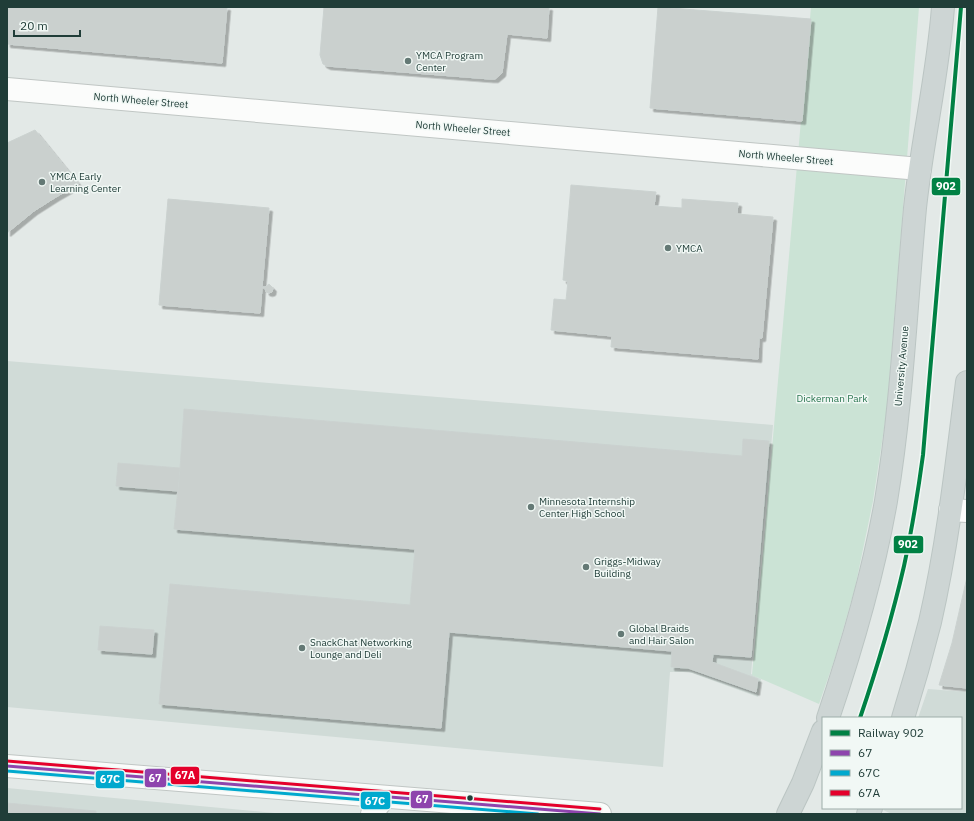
<svg xmlns="http://www.w3.org/2000/svg" width="974" height="821" font-family="'IBM Plex Sans',sans-serif">
<defs>
<filter id="shadow"><feDropShadow dx="3.5" dy="3.5" stdDeviation="0" flood-color="#0004"/></filter>
</defs>
<rect width="100%" height="100%" fill="#e3e9e7"/>
<!-- built -->
<g fill="#d0dbd7">
<path d="M7,361L773,425L751,674L761,679L758,697L689,672H670L663,767L7,707Z"/>
<path d="M928,689L967,692V814H892L883,810L884,808H961V718H918Z"/>
<path d="M7,788L285,814H7Z"/>
</g>
<!-- green -->
<path fill="#cbe3d5" d="M811,7H919L887,409L873,501L855,588L835,658L819,704L752,675Z"/>
<!-- building -->
<g fill="#cad0ce" stroke="#cbd2d0" filter="url(#shadow)">
<path d="M7,7H227L222,63L7,44Z"/>
<path d="M324,7H549L547,38L507,34L502,73L495,79H490L327,66L323,64L320,55Z"/>
<path d="M658,7L811,19L802,121L650,108Z"/>
<path d="M35,130L79,184L56,197L34,211L7,233V143Z"/>
<path d="M571,185L656,192L654,206L682,208V199L738,203L737,214L773,217L762,338H759L758,359L611,347L612,336L551,330L554,299L566,300L568,281L563,280Z"/>
<path d="M168,199L269,208L262,287H265L269,284L273,288L272,292L269,293L266,292L265,288H262L260,313L159,305Z"/>
<path d="M184,409L742,456L743,439L769,441L751,657L713,654L712,662L758,679L756,692L688,668L671,667L672,651L449,632L441,728L159,704L170,584L410,605L415,549L174,529L180,468Z"/>
<path d="M118,463L180,468L178,491L116,486Z"/>
<path d="M967,577V688L939,685L952,643Z"/>
<path d="M100,626L154,630L152,654L98,650Z"/>
<path d="M7,803L96,811V814H7Z"/>
</g>
<g fill="none" stroke-linecap="round" stroke-linejoin="round">
<!-- minor casing -->
<g stroke="#c0c6c4" stroke-width="24">
<g id="minor">
<path d="M7,89L920,169"/>
<path d="M950,510L967,511"/>
<path d="M7,766L600,814"/>
<path d="M372,814L384,797"/>
</g>
</g>
<!-- major casing -->
<g stroke="#bbc5c3" stroke-width="24">
<g id="major">
<path d="M828,718C852,647 873,575 886,501C902,404 906,306 915,208C922,141 938,75 943,7"/>
<path d="M903,718C913,686 922,654 930,622C948,543 957,462 967,382"/>
<path d="M788,814L803,783L823,731"/>
<path d="M868,814L871,808"/>
</g>
</g>
<!-- minor -->
<use href="#minor" stroke="#fbfcfb" stroke-width="22"/>
<!-- major -->
<use href="#major" stroke="#cdd5d4" stroke-width="22"/>
<!-- bus-1 casing -->
<g stroke="#f1f8f5" stroke-width="6">
<path id="bus-1" d="M7,766L600,814"/>
</g>
<!-- bus-2 casing -->
<g stroke="#f1f8f5" stroke-width="6">
<path id="bus-2" d="M7,771L538,814"/>
</g>
<!-- bus-3 casing -->
<g stroke="#f1f8f5" stroke-width="6">
<path id="bus-3" d="M7,761L600,809"/>
</g>
<!-- bus-1 -->
<use href="#bus-1" stroke="#8e44ad" stroke-width="3"/>
<!-- bus-2 -->
<use href="#bus-2" stroke="#00a9ce" stroke-width="3"/>
<!-- bus-3 -->
<use href="#bus-3" stroke="#e4002b" stroke-width="3"/>
<!-- rail-1 casing -->
<g stroke="#f1f8f5" stroke-width="7">
<path id="rail-1" d="M860,718C877,668 892,618 904,566C912,529 918,492 923,455L961,7"/>
</g>
<!-- rail-1 -->
<use href="#rail-1" stroke="#008144" stroke-width="4"/>
</g>
<!-- markers -->
<g fill="#647975" stroke="#f1f8f5" stroke-width="1.5">
<circle cx="408" cy="61" r="4"/>
<circle cx="42" cy="182" r="4"/>
<circle cx="668" cy="248" r="4"/>
<circle cx="531" cy="507" r="4"/>
<circle cx="586" cy="567" r="4"/>
<circle cx="621" cy="634" r="4"/>
<circle cx="302" cy="648" r="4"/>
</g>
<circle fill="#203d38" stroke="#f1f8f5" stroke-width="1.5" cx="470" cy="798" r="3.5"/>
<g text-anchor="middle" stroke-width="3" stroke-linejoin="round" paint-order="stroke">
<!-- poi labels -->
<g font-size="10" fill="#203d38" stroke="#f1f8f5" text-anchor="start">
<text x="416" y="59">YMCA Program<tspan x="416" dy="12">Center</tspan></text>
<text x="50" y="180">YMCA Early<tspan x="50" dy="12">Learning Center</tspan></text>
<text x="676" y="252">YMCA</text>
<text x="539" y="505">Minnesota Internship<tspan x="539" dy="12">Center High School</tspan></text>
<text x="594" y="565">Griggs-Midway<tspan x="594" dy="12">Building</tspan></text>
<text x="629" y="632">Global Braids<tspan x="629" dy="12">and Hair Salon</tspan></text>
<text x="310" y="646">SnackChat Networking<tspan x="310" dy="12">Lounge and Deli</tspan></text>
</g>
<!-- street labels -->
<g font-size="10" fill="#203d38" stroke="#f1f8f5">
<text transform="translate(141 100) rotate(5)" y="4">North Wheeler Street</text>
<text transform="translate(463 128) rotate(5)" y="4">North Wheeler Street</text>
<text transform="translate(786 157) rotate(5)" y="4">North Wheeler Street</text>
<text transform="translate(901 366) rotate(-85)" y="4">University Avenue</text>
</g>
<!-- park labels -->
<g font-size="10" fill="#29754f" stroke="#f1f8f5">
<text x="832" y="402">Dickerman Park</text>
</g>
</g>
<g stroke="#f1f8f5" stroke-width="1.5">
<rect x="931" y="177" width="30" height="19" rx="4" fill="#008144"/>
<rect x="893" y="535" width="31" height="19" rx="4" fill="#008144"/>
<rect x="170" y="766" width="30" height="19" rx="4" fill="#e4002b"/>
<rect x="144" y="768" width="23" height="20" rx="4" fill="#8e44ad"/>
<rect x="95" y="770" width="30" height="19" rx="4" fill="#00a9ce"/>
<rect x="410" y="790" width="23" height="19" rx="4" fill="#8e44ad"/>
<rect x="360" y="791" width="31" height="19" rx="4" fill="#00a9ce"/>
</g>
<g font-size="11" text-anchor="middle" font-weight="bold" fill="#fff">
<text x="946" y="190">902</text>
<text x="908" y="548">902</text>
<text x="185" y="779">67A</text>
<text x="155" y="782">67</text>
<text x="110" y="783">67C</text>
<text x="422" y="803">67</text>
<text x="375" y="805">67C</text>
</g>
<!-- border -->
<rect width="974" height="821" fill="none" stroke="#203d38" stroke-width="16"/>
<!-- legend -->
<rect x="822" y="717" width="140" height="92" fill="#f1f8f5" stroke="#9dada9"/>
<rect x="830" y="730" width="20" height="6" fill="#008144" stroke="#9dada9"/>
<text x="858" y="737" font-size="12" fill="#203d38">Railway 902</text>
<rect x="830" y="750" width="20" height="6" fill="#8e44ad" stroke="#9dada9"/>
<text x="858" y="757" font-size="12" fill="#203d38">67</text>
<rect x="830" y="770" width="20" height="6" fill="#00a9ce" stroke="#9dada9"/>
<text x="858" y="777" font-size="12" fill="#203d38">67C</text>
<rect x="830" y="790" width="20" height="6" fill="#e4002b" stroke="#9dada9"/>
<text x="858" y="797" font-size="12" fill="#203d38">67A</text>
<!-- scale -->
<path d="M14 30v6h66v-6" fill="none" stroke="#203d38" stroke-width="2"/>
<text x="20" y="30" font-size="12" fill="#203d38" stroke="#f1f8f5" stroke-width="3" paint-order="stroke">20 m</text>
</svg>
